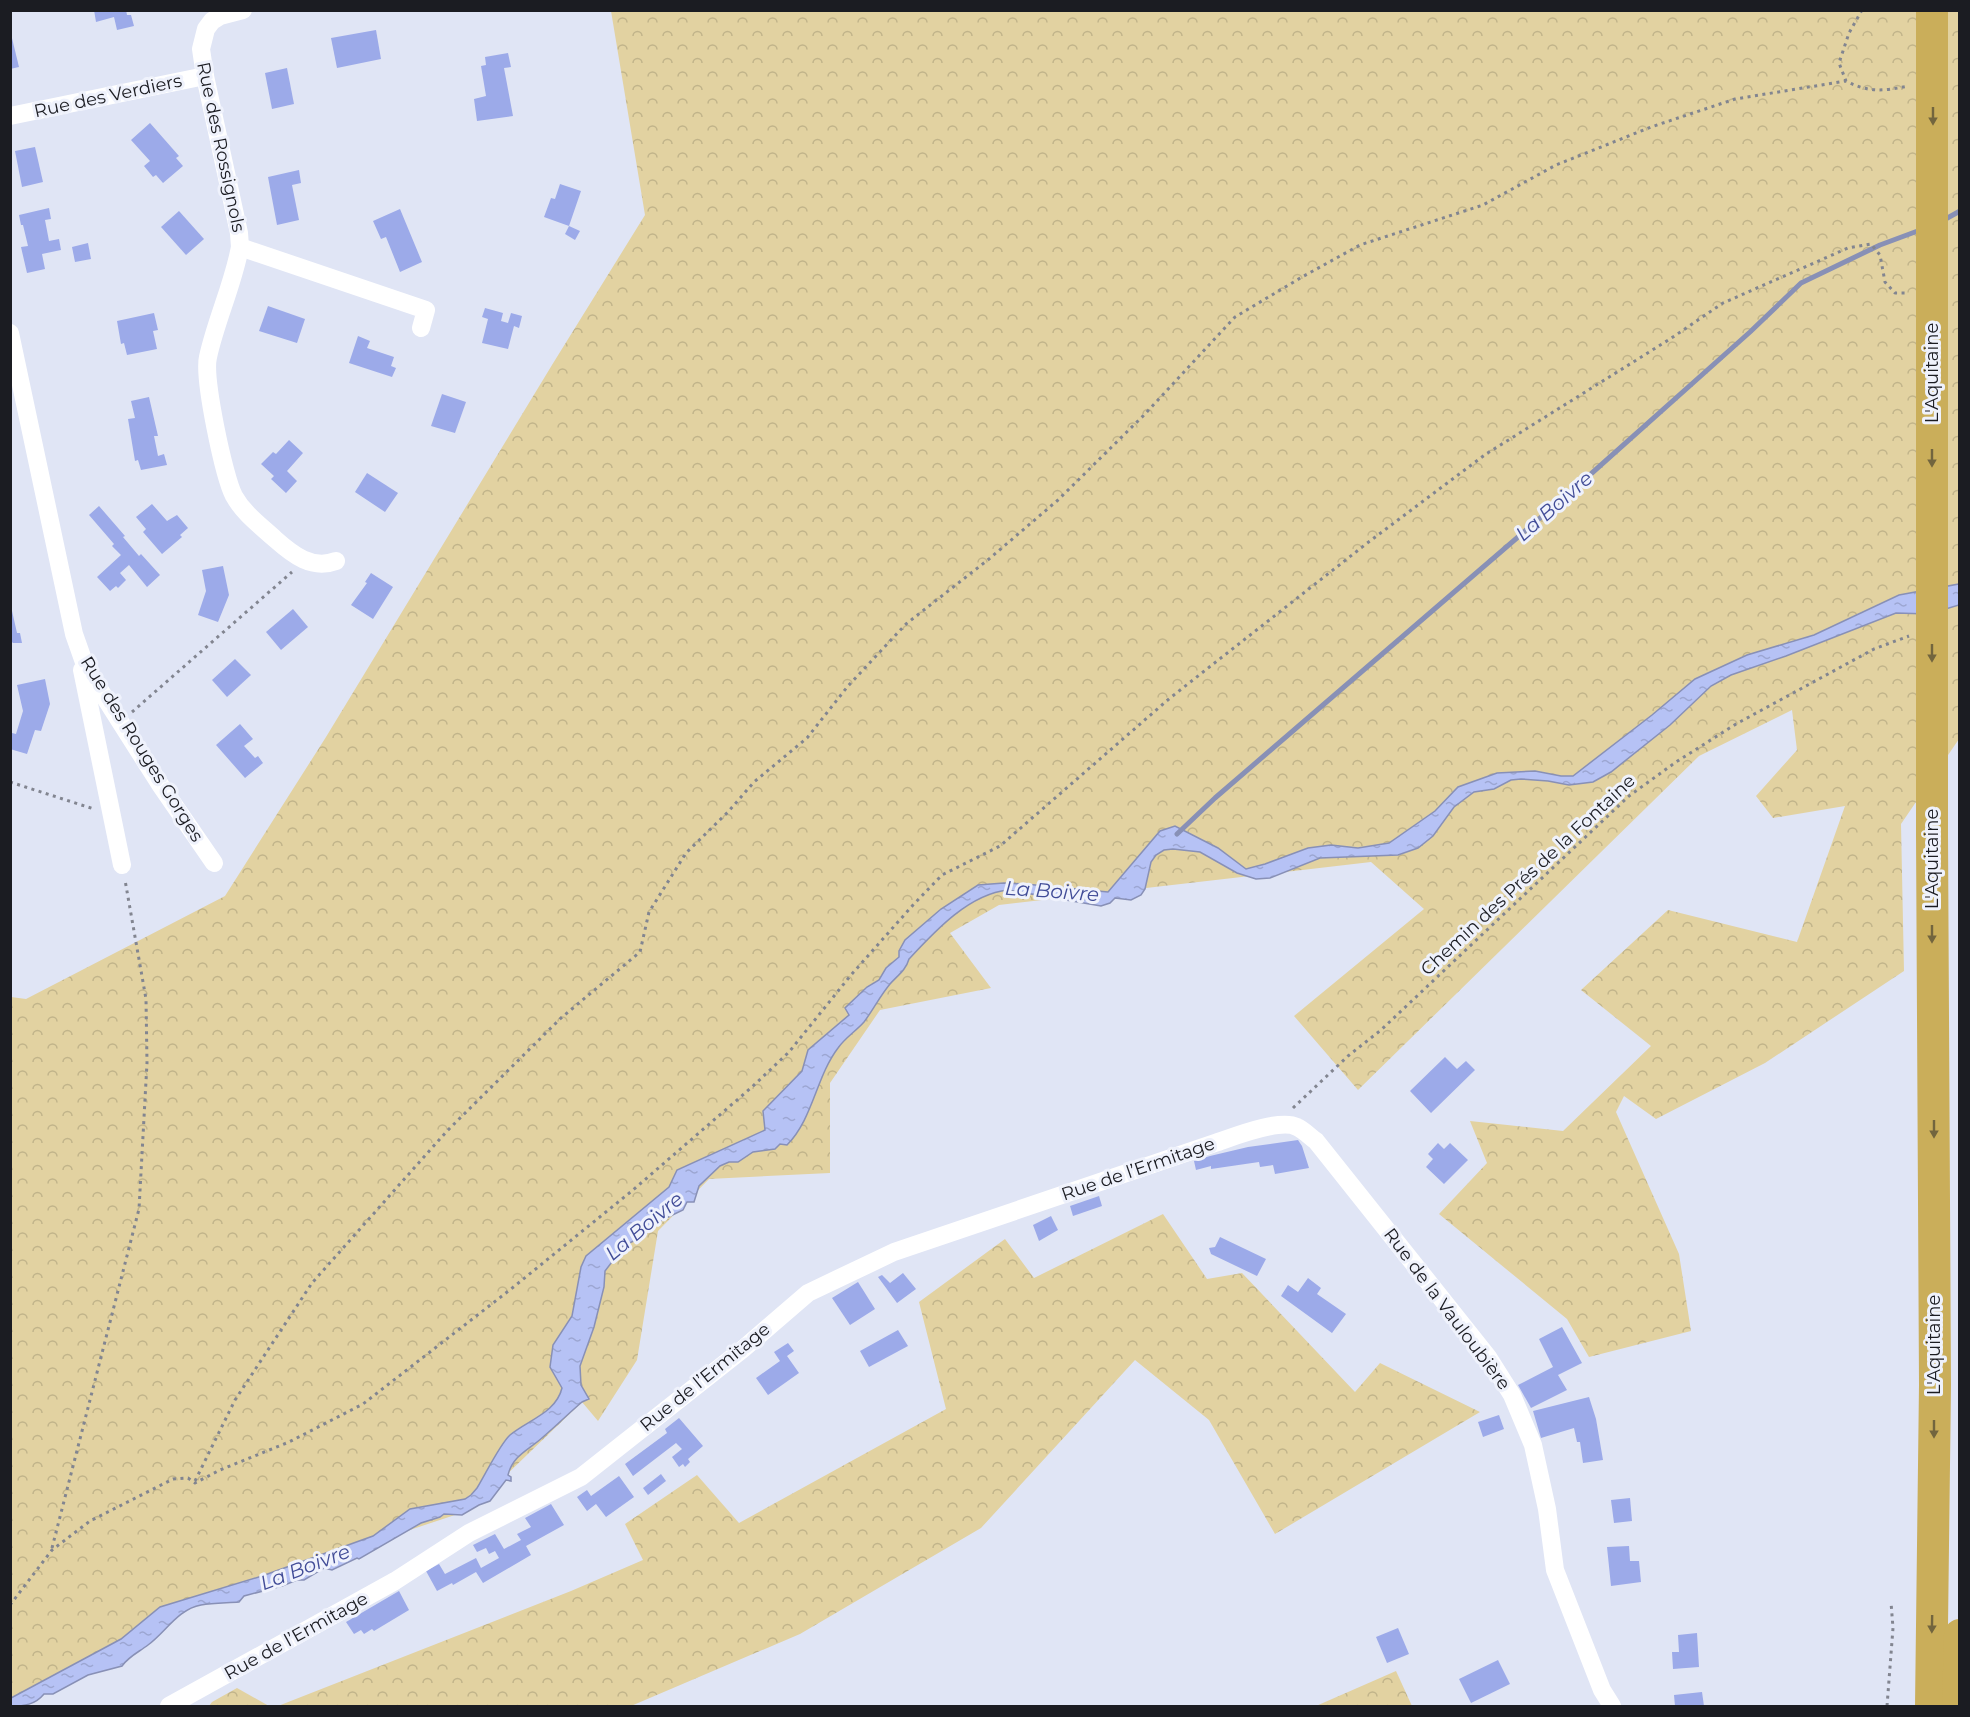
<svg xmlns="http://www.w3.org/2000/svg" width="1970" height="1717" font-family="Montserrat,sans-serif">
<defs>
<pattern id="forest-crowns" width="20" height="18" patternUnits="userSpaceOnUse" patternTransform="scale(1.5)"><rect width="20" height="18" fill="#e2d2a1"/><path d="M2 6a3 3 0 1 1 6 0M12 15a3 3 0 1 1 6 0" fill="none" stroke="#c1b48a"/></pattern>
<pattern id="water-ripples" width="26" height="14" patternUnits="userSpaceOnUse" patternTransform="scale(1.5)"><rect width="26" height="14" fill="#b6c2f5"/><path d="M2 4q2-2 4 0t4 0M15 11q2-2 4 0t4 0" fill="none" stroke="#9ca6d2"/></pattern>
</defs>
<rect width="100%" height="100%" fill="#e0e5f5"/>
<!-- forest -->
<g fill="url(#forest-crowns)">
<path d="M611,11H1959V739L1901,824L1904,971L1765,1063L1656,1119L1624,1096L1616,1112L1679,1254L1691,1331L1589,1357L1567,1319L1439,1214L1487,1163L1470,1121L1563,1131L1651,1046L1581,990L1668,910L1797,942L1845,806L1773,818L1756,796L1797,750L1792,710L1699,756L1358,1090L1294,1016L1424,909L1371,862L999,905L950,933L991,988L880,1010L830,1083V1173L709,1179L658,1231L637,1360L598,1421L582,1402L470,1510L166,1611L11,1706V997L26,999L225,896L326,737L552,365L645,215Z"/>
<path d="M1163,1214L1207,1279L1242,1273L1355,1392L1380,1363L1480,1412L1275,1534L1209,1420L1135,1360L981,1528L800,1634L631,1706H278L571,1591L643,1560L625,1524L697,1475L739,1523L946,1409L919,1302L1005,1239L1034,1278Z"/>
<path d="M1396,1671L1412,1706H1316Z"/>
<path d="M237,1688L269,1706H209L212,1702Z"/>
</g>
<!-- water -->
<path fill="url(#water-ripples)" stroke="#8890b6" stroke-width="1.5" d="M1959,584V605L1929,614L1896,613L1786,656L1731,675L1711,686L1670,725L1611,772L1593,782L1569,785L1548,781L1521,779L1511,780L1494,789L1474,792L1454,807L1433,836L1418,848L1398,855L1320,858L1270,878L1256,879L1237,873L1200,852L1173,849L1164,850L1156,855L1151,862L1145,889L1141,895L1131,900L1115,898L1110,903L1101,906L1008,890C969,894 935,931 909,959C906,970 897,976 890,984C880,996 873,1010 864,1022C856,1031 845,1038 838,1048C816,1077 813,1119 787,1145L780,1144L775,1149L753,1152L738,1162H729L720,1166L699,1186L694,1202H687L683,1210L662,1220L643,1236L618,1249L615,1258L605,1271L604,1287L594,1327L580,1366L581,1385L589,1399L582,1402C569,1413 556,1426 543,1437C529,1450 513,1455 508,1475L511,1477V1481L506,1480L490,1501L479,1505L462,1515L444,1514L440,1517L421,1523L359,1559L357,1558L332,1570L324,1568L304,1580H297L282,1586L244,1596L239,1602C226,1603 213,1603 201,1605C178,1609 165,1633 148,1645C139,1652 129,1656 122,1666L88,1675L53,1694H44C35,1705 24,1706 11,1706V1698L121,1639L160,1607L262,1576L373,1536L410,1509L465,1499L471,1495L477,1488C485,1475 500,1444 510,1435C528,1420 556,1413 562,1388L550,1367L553,1345L572,1316L581,1267L586,1256L669,1187L677,1170L765,1130L763,1111L802,1071L808,1050L849,1015L845,1008L867,987L879,980L886,968L899,957V951L905,940L941,909L978,885L1004,883L1025,884L1108,892L1160,831L1175,826L1218,848L1246,869L1265,864L1308,848L1331,845L1358,848L1389,843L1435,811L1458,787L1497,773L1535,771L1561,776H1573L1652,715L1695,679L1747,655L1814,635L1899,595Z"/>
<g fill="none" stroke-linecap="round" stroke-linejoin="round">
<!-- stream -->
<g stroke="#8890b6" stroke-width="5">
<path d="M1942,221L1960,211"/>
<path d="M1177,834L1215,798L1583,481L1750,332L1801,283L1880,245L1923,229"/>
</g>
</g>
<!-- building -->
<g fill="#9caae9">
<path d="M94,10H126L127,15H131L134,26L117,30L114,17L96,22Z"/>
<path d="M10,30L19,67L10,69Z"/>
<path d="M376,30L381,59L337,68L331,38Z"/>
<path d="M508,53L511,67L504,68L513,116L477,121L474,99L486,96L481,66L486,65L485,57Z"/>
<path d="M287,68L294,104L272,109L265,73Z"/>
<path d="M150,123L179,156L176,158L183,166L163,183L156,175L153,177L144,166L150,161L131,140Z"/>
<path d="M35,147L43,182L22,187L15,151Z"/>
<path d="M299,170L301,183L292,185L299,220L277,225L268,177Z"/>
<path d="M560,184L581,191L569,226L544,217L551,198L555,199Z"/>
<path d="M49,208L51,219L45,220L49,241L59,239L61,250L42,254L45,269L27,273L21,247L28,246L23,225H21L19,215Z"/>
<path d="M400,209L422,262L400,272L386,237L381,239L373,221Z"/>
<path d="M179,211L204,239L186,255L161,227Z"/>
<path d="M569,226L580,231L575,240L565,234Z"/>
<path d="M88,243L91,259L75,262L72,247Z"/>
<path d="M268,306L305,319L297,343L259,331Z"/>
<path d="M485,308L503,313L501,321L508,323L511,313L522,316L519,328L514,326L508,349L482,343L488,319L482,317Z"/>
<path d="M154,313L158,330L153,331L157,349L127,355L124,343L121,344L117,321Z"/>
<path d="M358,336L370,341L367,348L394,357L391,366L396,368L392,377L349,363Z"/>
<path d="M442,394L466,402L455,433L431,426Z"/>
<path d="M149,397L158,436H154L158,456L164,454L167,465L141,470L138,460L135,461L128,419L135,418L131,401Z"/>
<path d="M289,440L303,453L287,471L297,481L286,493L271,479L274,476L261,464L273,452L276,454Z"/>
<path d="M367,473L398,493L385,512L355,492Z"/>
<path d="M152,504L167,521L177,515L188,528L180,535L182,537L162,554L143,532L146,529L136,517Z"/>
<path d="M99,506L125,536L123,537L139,556L141,554L160,575L147,587L129,565L120,573L126,580L118,588L116,586L110,591L97,577L121,555L112,546L114,544L89,515Z"/>
<path d="M223,566L229,595L218,622L198,615L206,591L202,570Z"/>
<path d="M371,573L393,587L373,619L351,605L367,583L365,582Z"/>
<path d="M10,602L17,633H20L22,643H13L10,640Z"/>
<path d="M293,609L308,627L281,650L266,632Z"/>
<path d="M235,659L251,675L227,697L212,680Z"/>
<path d="M45,679L50,704L41,731L35,730L27,754L10,749V737L12,733L16,734L23,711L17,685Z"/>
<path d="M240,724L253,739L244,746L255,758L258,756L263,763L245,778L216,745Z"/>
<path d="M1445,1057L1457,1069L1466,1061L1475,1070L1431,1113L1410,1091Z"/>
<path d="M1298,1140L1302,1146L1309,1168L1275,1174L1273,1165L1260,1167L1259,1162L1211,1169V1166L1196,1170L1194,1161L1210,1156L1248,1147Z"/>
<path d="M1438,1143L1444,1149L1450,1143L1468,1160L1444,1184L1426,1167L1433,1159L1428,1154Z"/>
<path d="M1099,1196L1102,1206L1073,1216L1070,1206Z"/>
<path d="M1051,1216L1058,1230L1039,1241L1033,1225Z"/>
<path d="M1220,1237L1266,1259L1257,1276L1211,1254L1209,1248L1215,1247Z"/>
<path d="M903,1273L916,1289L897,1303L878,1277L882,1275L890,1283Z"/>
<path d="M1308,1278L1321,1288L1317,1294L1346,1314L1332,1333L1281,1296L1288,1285L1298,1292Z"/>
<path d="M858,1282L875,1309L850,1325L832,1298Z"/>
<path d="M1562,1327L1582,1363L1558,1375L1567,1390L1531,1408L1518,1385L1553,1367L1539,1339Z"/>
<path d="M898,1330L908,1346L869,1367L860,1351Z"/>
<path d="M788,1343L794,1351L787,1356L799,1373L768,1395L756,1378L780,1361L774,1352Z"/>
<path d="M1589,1397L1596,1419L1603,1460L1583,1463L1580,1442H1577L1574,1428L1541,1438L1533,1411Z"/>
<path d="M1499,1415L1504,1429L1483,1437L1478,1422Z"/>
<path d="M679,1418L703,1446L688,1459L690,1462L685,1467L683,1464L679,1467L672,1457L682,1449L676,1443L633,1476L625,1464L667,1433L665,1429Z"/>
<path d="M661,1474L666,1481L648,1495L643,1488Z"/>
<path d="M619,1476L634,1497L606,1517L596,1504L587,1511L577,1497L587,1490L591,1496Z"/>
<path d="M1630,1498L1632,1521L1614,1523L1611,1500Z"/>
<path d="M551,1504L564,1525L526,1546L531,1555L483,1583L476,1572L453,1585L452,1583L437,1591L426,1571L439,1564L445,1574L476,1558L481,1568L499,1558L495,1551L489,1554L486,1548L477,1552L473,1545L495,1534L504,1549L521,1540L517,1534L531,1527L525,1518Z"/>
<path d="M1629,1546L1630,1561H1639L1641,1582L1611,1586L1607,1547Z"/>
<path d="M399,1591L409,1610L374,1631L372,1629L364,1634L361,1630L354,1634L346,1622Z"/>
<path d="M1398,1628L1409,1654L1387,1663L1376,1637Z"/>
<path d="M1697,1633L1699,1667L1673,1669L1672,1652H1679L1678,1635Z"/>
<path d="M1498,1660L1510,1684L1471,1703L1459,1679Z"/>
<path d="M1702,1692L1704,1706H1675L1674,1695Z"/>
</g>
<g fill="none" stroke-linecap="round" stroke-linejoin="round">
<!-- path -->
<g stroke="#828590" stroke-width="3" stroke-dasharray="3 4.5" stroke-linecap="butt">
<path d="M1862,10L1849,33L1839,63L1846,81C1869,93 1883,91 1909,86"/>
<path d="M132,712L292,572"/>
<path d="M10,782L94,809"/>
<path d="M1293,1108L1348,1056L1381,1030L1629,796L1676,762L1736,724L1874,649L1909,636"/>
<path d="M195,1481L235,1400L312,1283L447,1131L561,1018L640,952L649,912L686,853L728,812L754,782L807,738L848,686L906,624L989,559L1058,500L1144,415L1235,317L1302,277L1360,245L1483,205L1556,165L1651,127L1735,99L1846,81"/>
<path d="M52,1548L139,1209L147,1063L146,999L125,880"/>
<path d="M10,1605L52,1550L90,1521L173,1479L188,1478L195,1483L220,1470L289,1442L363,1404L511,1289L633,1190L752,1087L789,1052L851,975L913,905L942,875L1000,846L1170,698L1366,544L1486,454L1670,339L1723,303L1848,248L1871,244L1880,255L1885,282L1895,293H1909"/>
<path d="M1887,1706L1893,1628L1891,1602"/>
</g>
<!-- street -->
<g stroke="#fff" stroke-width="18">
<path d="M243,10L220,16L212,21L206,29L201,49L205,76L239,233L240,247C233,285 216,320 208,357C203,378 224,477 234,496C244,514 261,526 275,539C293,555 312,570 336,561"/>
<path d="M10,116L205,76"/>
<path d="M240,247L426,310L421,328"/>
<path d="M10,333L74,634L86,668L161,786L214,863"/>
<path d="M82,670L122,865"/>
<path d="M169,1706L395,1581L469,1533L581,1477L743,1349L808,1293L894,1252L1215,1143C1233,1137 1280,1118 1297,1127C1304,1130 1310,1137 1316,1141L1488,1357L1512,1395L1533,1445L1547,1509L1555,1570L1602,1690L1612,1706"/>
</g>
<!-- highway -->
<g stroke="#caae5a" stroke-width="32">
<path d="M1931,1706L1935,1385L1932,834V10"/>
<path d="M1958,1706L1960,1635"/>
</g>
</g>
<!-- one-way arrows -->
<defs><path id="oneway-solid" d="M-6-.8H1V-3.2L6.5 0L1 3.2V.8H-6Z" transform="scale(1.5)"/></defs>
<g fill="#72653e">
<use href="#oneway-solid" transform="translate(1933 116) rotate(90)"/>
<use href="#oneway-solid" transform="translate(1932 458) rotate(90)"/>
<use href="#oneway-solid" transform="translate(1932 653) rotate(90)"/>
<use href="#oneway-solid" transform="translate(1932 934) rotate(90)"/>
<use href="#oneway-solid" transform="translate(1934 1129) rotate(90)"/>
<use href="#oneway-solid" transform="translate(1934 1429) rotate(90)"/>
<use href="#oneway-solid" transform="translate(1932 1624) rotate(91)"/>
</g>
<g text-anchor="middle" stroke-width="6" stroke-linejoin="round" paint-order="stroke">
<!-- street labels -->
<g font-size="18" fill="#1b1c22" stroke="#eff2fc">
<text transform="translate(108 96) rotate(-12)" y="6">Rue des Verdiers</text>
<text transform="translate(221 147) rotate(78)" y="6">Rue des Rossignols</text>
<text transform="translate(1932 373) rotate(-90)" y="6">L'Aquitaine</text>
<text transform="translate(142 749) rotate(58)" y="6">Rue des Rouges Gorges</text>
<text transform="translate(1932 859) rotate(-90)" y="6">L'Aquitaine</text>
<text transform="translate(1528 875) rotate(-43)" y="6">Chemin des Prés de la Fontaine</text>
<text transform="translate(1138 1169) rotate(-19)" y="6">Rue de l’Ermitage</text>
<text transform="translate(1447 1309) rotate(53)" y="6">Rue de la Vauloubière</text>
<text transform="translate(1934 1345) rotate(-90)" y="6">L'Aquitaine</text>
<text transform="translate(705 1377) rotate(-39)" y="6">Rue de l’Ermitage</text>
<text transform="translate(296 1636) rotate(-29)" y="6">Rue de l’Ermitage</text>
</g>
<!-- water labels -->
<g font-size="20" font-style="italic" fill="#414c97" stroke="#eff2fc">
<text transform="translate(1554 506) rotate(-41)" y="7">La Boivre</text>
<text transform="translate(1052 891) rotate(4)" y="7">La Boivre</text>
<text transform="translate(644 1226) rotate(-40)" y="7">La Boivre</text>
<text transform="translate(305 1567) rotate(-21)" y="7">La Boivre</text>
</g>
</g>
<!-- border -->
<rect width="1970" height="1717" fill="none" stroke="#1b1c22" stroke-width="24"/>
</svg>
